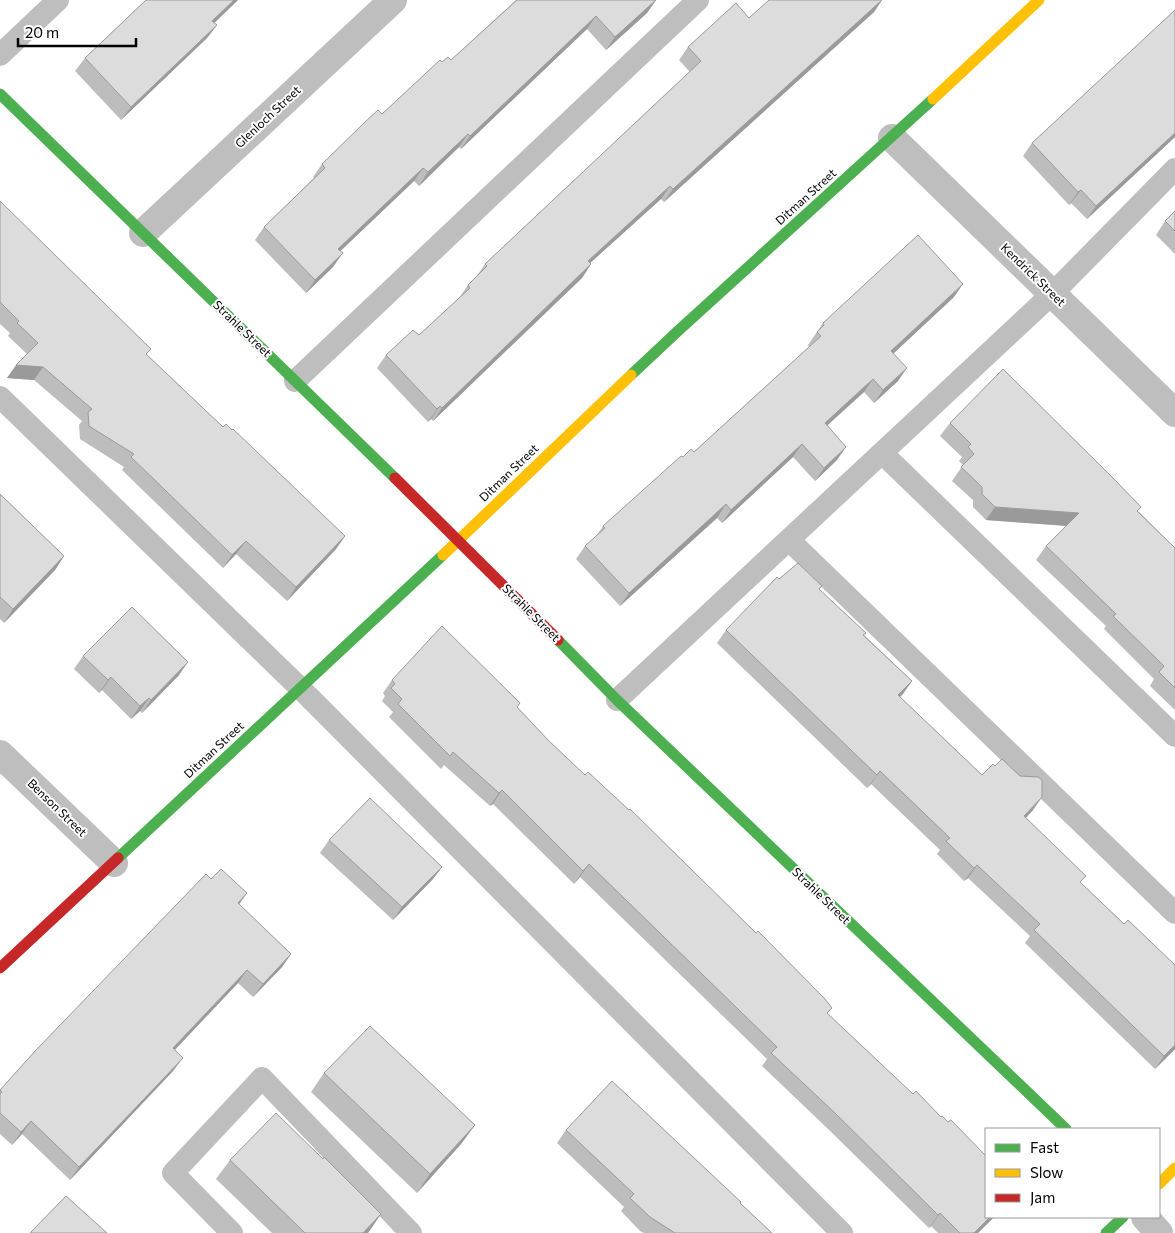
<svg xmlns="http://www.w3.org/2000/svg" width="1175" height="1233" font-family="Commissioner,sans-serif">
<rect width="100%" height="100%" fill="#fff"/>
<g fill="none" stroke-linecap="round" stroke-linejoin="round">
<!-- lane -->
<g stroke="#bebebe" stroke-width="22">
<path d="M0,55L58,0"/>
<path d="M295,381L698,0"/>
<path d="M0,397L300,688L842,1233"/>
<path d="M882,453L1175,736"/>
<path d="M789,540L1175,913"/>
<path d="M617,700L1052,294L1175,169"/>
<path d="M232,1233L173,1173L262,1078L411,1233"/>
</g>
<!-- street -->
<g stroke="#bebebe" stroke-width="28">
<path d="M892,138L1175,413"/>
<path d="M143,233L393,0"/>
<path d="M0,754L114,863"/>
<path d="M1145,1217L1159,1233"/>
</g>
<!-- fast -->
<g stroke="#4caf50" stroke-width="11">
<path d="M0,94L395,478"/>
<path d="M631,375L679,330L933,99"/>
<path d="M558,640L617,700L1066,1129"/>
<path d="M118,858L443,555"/>
<path d="M1106,1233L1123,1217"/>
</g>
<!-- slow -->
<g stroke="#ffc107" stroke-width="11">
<path d="M933,99L1039,0"/>
<path d="M443,555L631,375"/>
<path d="M1159,1184L1175,1168"/>
</g>
<!-- jam -->
<g stroke="#c62828" stroke-width="11">
<path d="M395,478L558,640"/>
<path d="M0,968L118,858"/>
</g>
</g>
<!-- wall -->
<g fill="#bdbdbd">
<path d="M146,0H238L214,23L217,25L207,38L121,120L75,71L85,58Z"/>
<path d="M516,0H656L647,13L606,50L587,29L461,149L459,147L419,186L414,181L340,251L333,267L306,293L255,240L264,227L314,178L313,177L322,164L382,114L442,62L451,60Z"/>
<path d="M882,0L874,12L664,202L661,199L590,263L591,264L582,278L433,421L431,419L428,422L377,368L386,355L419,335L459,298L468,285L476,277L485,264L690,72L679,60L688,47L749,18Z"/>
<path d="M1175,137L1087,219L1071,203L1069,205L1023,156L1032,143Z"/>
<path d="M0,201L147,355L223,427L345,536L336,549L287,601L236,554L223,568L122,470L124,467L80,439L79,425L82,421L34,380L7,378L27,354L8,336L10,333L0,324Z"/>
<path d="M1175,211V254L1156,235L1165,221Z"/>
<path d="M954,297L893,354L898,381L874,403L864,392L827,426L837,460L815,481L793,457L722,523L717,518L620,606L576,559L585,546L597,535L603,526L683,457L694,452L809,347L808,345L823,323Z"/>
<path d="M950,423L1141,507L1138,511L1175,548V710L1150,686L1154,679L1104,629L1106,626L1036,560L1046,546L1066,526L986,520L973,507V500L952,481L963,465L959,461L962,457L940,436Z"/>
<path d="M0,494L64,556L55,570L4,623L0,619Z"/>
<path d="M779,579L819,590L864,635L912,681L900,697L982,775L1033,810L1026,818L1081,883L1124,924L1175,965V1049L1155,1069L1025,943L1030,936L968,878L964,881L937,854L940,850L871,784L867,788L717,643L726,630Z"/>
<path d="M83,656L179,675L142,713L140,711L131,719L102,690L99,693L74,669Z"/>
<path d="M392,680L517,707L548,740L828,1014L986,1217H994L978,1233H938L931,1226L929,1228L826,1127L762,1066L767,1059L580,877L574,884L493,804L490,806L444,765L441,769L389,717L393,712L382,701L385,696L383,693Z"/>
<path d="M329,840L442,867L432,880L393,920L320,853Z"/>
<path d="M239,905L291,954L282,967L253,997L238,983L175,1050L173,1071L70,1180L22,1134L12,1145L0,1134V1090Z"/>
<path d="M324,1073L475,1125L461,1144L417,1193L311,1092Z"/>
<path d="M566,1130L740,1203L772,1233H644L640,1231L621,1211L624,1207L557,1143Z"/>
<path d="M323,1159L381,1214L368,1233H272L216,1179L230,1160Z"/>
</g>
<!-- shaded-wall -->
<g fill="#9a9a9a">
<path d="M234,0H238L203,34L212,21Z"/>
<path d="M656,0L647,13L606,50L615,37Z"/>
<path d="M882,0L874,12L664,202L673,189Z"/>
<path d="M596,16L587,29L461,149L470,136Z"/>
<path d="M217,25L207,38L121,120L131,107Z"/>
<path d="M1175,133V137L1087,219L1096,206Z"/>
<path d="M468,134L459,147L419,186L428,172Z"/>
<path d="M423,168L414,181L329,262L338,249Z"/>
<path d="M670,186L661,199L578,274L588,261Z"/>
<path d="M1081,190L1071,203L1069,205L1078,192Z"/>
<path d="M343,253L333,267L306,293L315,280Z"/>
<path d="M591,264L582,278L433,421L442,408Z"/>
<path d="M963,284L954,297L882,364L891,351Z"/>
<path d="M16,365L43,367L34,380L7,378Z"/>
<path d="M907,368L898,381L874,403L883,390Z"/>
<path d="M873,379L864,392L815,436L825,423Z"/>
<path d="M440,406L431,419L428,422L437,409Z"/>
<path d="M802,444L793,457L722,523L731,510Z"/>
<path d="M846,447L837,460L815,481L824,468Z"/>
<path d="M726,504L717,518L620,606L629,593Z"/>
<path d="M995,507L1079,513L1070,526L986,520Z"/>
<path d="M345,536L336,549L287,601L296,587Z"/>
<path d="M246,541L236,554L223,568L232,555Z"/>
<path d="M64,556L55,570L4,623L13,609Z"/>
<path d="M188,662L179,675L142,713L151,700Z"/>
<path d="M111,677L102,690L99,693L108,680Z"/>
<path d="M912,681L903,694L889,708L898,695Z"/>
<path d="M149,698L140,711L131,719L140,706Z"/>
<path d="M880,771L871,784L867,788L877,775Z"/>
<path d="M502,790L493,804L490,806L499,793Z"/>
<path d="M1042,797L1033,810L1015,829L1024,816Z"/>
<path d="M589,864L580,877L574,884L583,871Z"/>
<path d="M977,865L968,878L964,881L974,868Z"/>
<path d="M442,867L432,880L393,920L402,907Z"/>
<path d="M247,893L238,906V903Z"/>
<path d="M291,954L282,967L253,997L263,984Z"/>
<path d="M247,970L238,983L164,1061L173,1048Z"/>
<path d="M1175,1045V1049L1155,1069L1164,1056Z"/>
<path d="M183,1058L173,1071L70,1180L79,1167Z"/>
<path d="M31,1121L22,1134L12,1145L21,1132Z"/>
<path d="M475,1125L461,1144L417,1193L430,1174Z"/>
<path d="M940,1213L931,1226L929,1228L938,1215Z"/>
<path d="M381,1214L368,1233H363Z"/>
<path d="M990,1217H994L978,1233H974Z"/>
</g>
<!-- building -->
<g fill="#dcdcdc" stroke="#9a9a9a">
<path d="M146,0H234L212,21L217,25L131,107L85,58Z"/>
<path d="M517,0H656L615,37L596,16L470,136L468,134L428,172L423,168L338,249L343,253L315,280L264,227L325,168L322,164L365,122L378,110L382,114L440,60L442,62L448,57L451,60Z"/>
<path d="M769,0H882L673,189L670,186L588,261L591,264L442,408L440,406L437,409L386,355L413,330L419,335L470,288L468,285L487,266L485,264L701,61L688,47L736,3L749,18Z"/>
<path d="M1175,10V133L1096,206L1081,190L1078,192L1032,143Z"/>
<path d="M0,201L151,349L146,354L223,427L226,424L232,430L233,429L345,536L296,587L246,541L232,555L131,457L134,454L89,426L88,412L92,409L43,367L16,365L38,343L17,323L19,321L0,302Z"/>
<path d="M1175,211V231L1165,221Z"/>
<path d="M918,235L963,284L891,351L907,368L883,390L873,379L825,423L846,447L824,468L802,444L731,510L726,504L629,593L585,546L605,528L603,526L681,456L683,457L691,449L694,452L821,336L817,332L824,325L823,323Z"/>
<path d="M1003,369L1112,477L1141,507L1137,511L1175,548V688L1159,672L1164,666L1113,616L1116,614L1046,546L1079,513L995,507L982,494V487L961,467L974,454L968,447L971,444L950,423Z"/>
<path d="M0,494L64,556L13,609L0,597Z"/>
<path d="M798,563L822,586L819,589L866,633L863,635L912,681L898,695L982,775L993,764L995,766L1002,759L1020,776L1038,777L1042,780V797L1024,816L1086,876L1080,882L1124,924L1128,920L1175,965V1045L1164,1056L1034,930L1040,924L977,865L974,868L946,841L950,838L880,771L877,775L726,630L777,577L779,579Z"/>
<path d="M132,607L188,662L151,700L149,698L140,706L111,677L108,680L83,656Z"/>
<path d="M442,626L520,703L517,707L548,740L585,775L588,772L629,810L630,809L756,933L758,931L825,999L832,1008L827,1013L913,1094L916,1091L941,1117L942,1116L948,1122L951,1120L986,1156V1217H990L974,1233H960L940,1213L938,1215L835,1113L771,1053L777,1047L589,864L583,871L502,790L499,793L453,752L450,756L398,704L402,699L391,688L395,684L392,680Z"/>
<path d="M370,798L442,867L402,907L329,840Z"/>
<path d="M221,869L247,893L238,903L291,954L263,984L247,970L173,1048L183,1058L79,1167L31,1121L21,1132L0,1113V1094L2,1092L0,1090L36,1050L206,874L211,879Z"/>
<path d="M370,1026L475,1125L430,1174L324,1073Z"/>
<path d="M612,1081L741,1202L740,1203L772,1233H675L650,1217L630,1198L634,1194L566,1130Z"/>
<path d="M276,1113L323,1159L324,1157L381,1214L363,1233H305L230,1160Z"/>
<path d="M66,1196L107,1233H30Z"/>
</g>
<g text-anchor="middle" stroke-width="4" stroke-linejoin="round" paint-order="stroke">
<!-- street labels -->
<g font-size="12" fill="#000" stroke="#fff">
<text transform="translate(268 117) rotate(-43)" y="4">Glenloch Street</text>
<text transform="translate(806 197) rotate(-42)" y="4">Ditman Street</text>
<text transform="translate(1033 275) rotate(44)" y="4">Kendrick Street</text>
<text transform="translate(242 329) rotate(44)" y="4">Strahle Street</text>
<text transform="translate(509 473) rotate(-44)" y="4">Ditman Street</text>
<text transform="translate(531 613) rotate(45)" y="4">Strahle Street</text>
<text transform="translate(214 750) rotate(-43)" y="4">Ditman Street</text>
<text transform="translate(57 808) rotate(44)" y="4">Benson Street</text>
<text transform="translate(821 896) rotate(44)" y="4">Strahle Street</text>
</g>
</g>
<!-- legend -->
<rect x="985" y="1128" width="175" height="90" fill="#ffffff" stroke="#999999"/>
<rect x="995" y="1144" width="25" height="8" fill="#4caf50" stroke="#999999"/>
<text x="1030" y="1153" font-size="15" fill="#000000">Fast</text>
<rect x="995" y="1169" width="25" height="8" fill="#ffc107" stroke="#999999"/>
<text x="1030" y="1178" font-size="15" fill="#000000">Slow</text>
<rect x="995" y="1194" width="25" height="8" fill="#c62828" stroke="#999999"/>
<text x="1030" y="1203" font-size="15" fill="#000000">Jam</text>
<!-- scale -->
<path d="M18 38v8h118v-8" fill="none" stroke="#000000" stroke-width="2.5"/>
<text x="25" y="38" font-size="15" fill="#000000" stroke="#ffffff" stroke-width="4" paint-order="stroke">20 m</text>
</svg>
